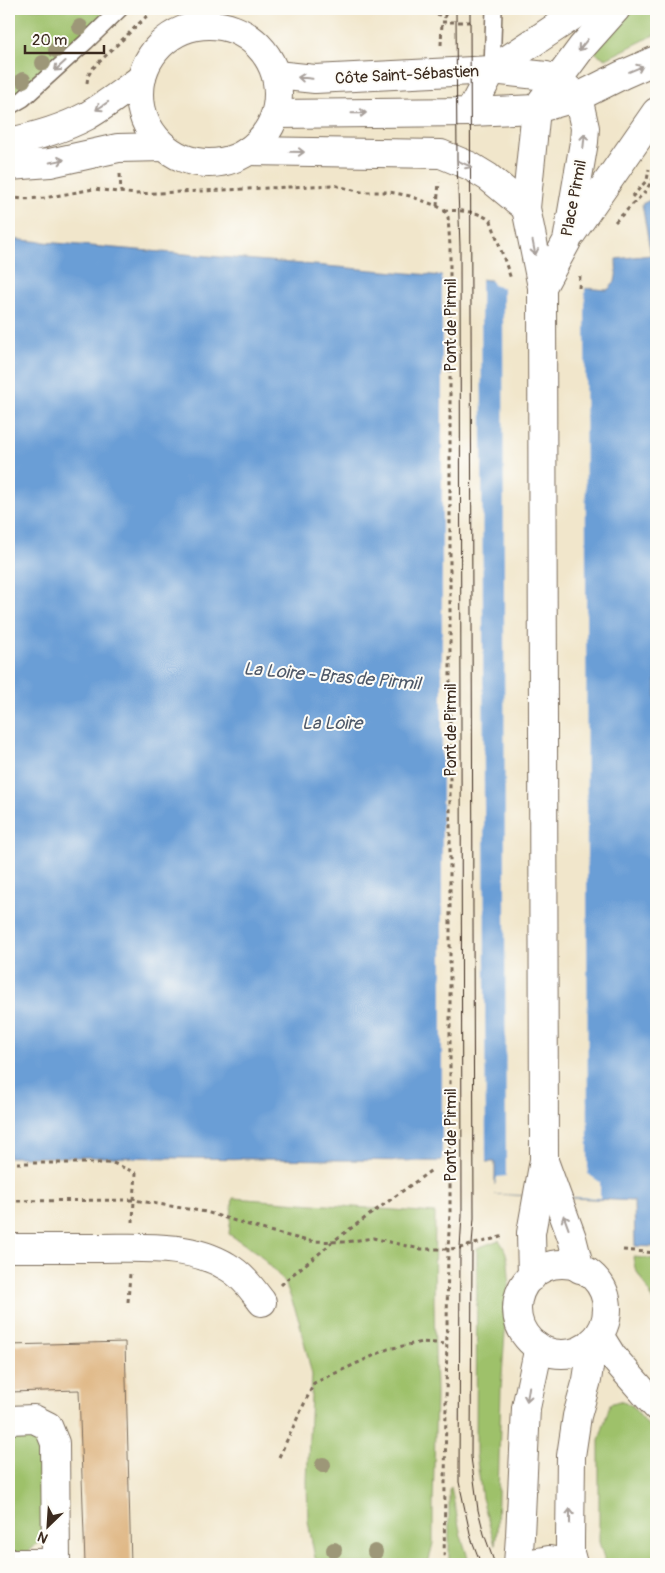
<svg xmlns="http://www.w3.org/2000/svg" width="665" height="1573" font-family="Pangolin,sans-serif">
<rect width="100%" height="100%" fill="#fdfcf7"/>
<filter id="ink" filterUnits="userSpaceOnUse"><feTurbulence type="fractalNoise" baseFrequency=".02" numOctaves="2"/><feDisplacementMap in="SourceGraphic" scale="10" xChannelSelector="R" yChannelSelector="G"/><feConvolveMatrix kernelMatrix="1 2 1 2 8 2 1 2 1" color-interpolation-filters="sRGB"/></filter>
<filter id="wash" filterUnits="userSpaceOnUse"><feTurbulence type="fractalNoise" baseFrequency=".0096" numOctaves="4" result="noise"/><feDisplacementMap in="SourceGraphic" scale="20" xChannelSelector="R" yChannelSelector="G"/><feGaussianBlur stdDeviation="1.12" result="paint"/><feColorMatrix in="noise" values="0 0 0 0 0 0 0 0 0 0 0 0 0 0 0 0 0 1.4 0 .05"/><feComposite in="paint" operator="in"/></filter>
<g filter="url(#wash)">
<rect width="100%" height="100%" fill="#f1e6cb"/>
<!-- green -->
<g fill="#9ec16b" stroke="#6c7644">
<path d="M9,9H112L30,84L9,98Z"/>
<path d="M634,9H656V34L606,59L594,52Z"/>
<path d="M233,1198L435,1213L434,1303L436,1395L433,1504V1543L428,1564H319L315,1558L308,1521L307,1481L312,1375L299,1320L285,1282L259,1254L229,1234Z"/>
<path d="M499,1240C508,1252 508,1262 509,1276L501,1389L497,1531L495,1545L482,1498L476,1454L477,1248Z"/>
<path d="M633,1257L656,1259V1305L635,1268Z"/>
<path d="M619,1401L631,1405L656,1435V1564H606L599,1542V1441L610,1404Z"/>
<path d="M29,1433L47,1448L48,1534L27,1553H9V1434Z"/>
<path d="M451,1487L461,1536L470,1564H449V1489Z"/>
</g>
<!-- water -->
<path fill="#6b9ed6" stroke="#53647a" d="M656,197V1247L635,1246L634,1201L495,1194V1162L100,1157H9V239L607,290C619,282 616,272 616,259L651,255L642,204Z"/>
<!-- pier -->
<g fill="#f1e6cb">
<path d="M442,273L481,277L486,1165H442Z"/>
<path d="M490,277L597,287L585,288L588,1174L600,1182V1198L492,1194V1185H495L497,1177L506,1176L503,288L493,285Z"/>
</g>
<g id="blocks">
<!-- building -->
<path fill="#e0b988" d="M125,1342L131,1564H85L79,1390L9,1392V1345Z"/>
</g>
</g>
<g filter="url(#ink)">
<use href="#blocks" fill-opacity="0" stroke="#7b6c5b" stroke-width="1"/>
<g fill="none" stroke-linecap="round" stroke-linejoin="round">
<!-- service casing -->
<g stroke="#7b6c5b" stroke-width="18">
<g id="service">
<path d="M492,70L494,9"/>
<path d="M9,107L23,99L86,42L120,9"/>
</g>
</g>
<!-- minor casing -->
<g stroke="#7b6c5b" stroke-width="30">
<g id="minor">
<path d="M9,1248C39,1248 70,1248 101,1248C142,1248 191,1244 228,1267C242,1275 252,1289 262,1302"/>
<path d="M9,1420L34,1419L48,1426L55,1443L56,1564"/>
<path d="M9,1563H56"/>
</g>
</g>
<!-- secondary casing -->
<g stroke="#7b6c5b" stroke-width="30">
<g id="secondary">
<circle cx="209" cy="94" r="69"/>
<path d="M276,75L315,79L492,70L546,76L557,80L578,97L585,128L584,142L567,241L542,287"/>
<path d="M470,112L536,109L578,97L622,75L656,60"/>
<path d="M276,114L470,112L492,70L583,9"/>
<path d="M9,142C34,137 64,128 87,116C106,105 124,91 142,78"/>
<path d="M248,151L441,154L470,166L488,177L526,208"/>
<path d="M9,166L50,163L118,148L164,147"/>
<path d="M572,233L656,112"/>
<path d="M544,1161L572,1238L580,1269"/>
<circle cx="562" cy="1309" r="45"/>
<path d="M532,1277L531,1233L544,1160L542,287L526,208L536,109L582,47L616,9"/>
<path d="M599,1335L612,1356L656,1406"/>
<path d="M518,1564L520,1536L526,1408L537,1356V1346"/>
<path d="M526,1564L549,1560L573,1564"/>
<path d="M573,1564L570,1553V1540L571,1456L577,1416L587,1380L593,1341"/>
</g>
</g>
<!-- path -->
<g stroke="#7b6c5b" stroke-width="3" stroke-dasharray="4 4" stroke-linecap="butt">
<path d="M421,9L446,17"/>
<path d="M445,18V9"/>
<path d="M442,22H474"/>
<path d="M441,45L442,22"/>
<path d="M139,50L158,47"/>
<path d="M87,83L88,76L92,69L154,9"/>
<path d="M120,174L121,192"/>
<path d="M9,197L22,199L44,198L94,189L135,194L334,185L361,192H389L410,196L437,206L444,210L448,217L450,246V1213L448,1249L444,1564"/>
<path d="M632,197L647,180L649,169"/>
<path d="M437,206L439,182"/>
<path d="M444,210C461,211 477,210 491,221L511,279"/>
<path d="M615,222L645,192L656,174L654,164"/>
<path d="M579,288L580,276"/>
<path d="M9,1163H113L136,1173L134,1200L206,1212L265,1230L308,1241L345,1242L373,1238L420,1249H448L460,1248L504,1236"/>
<path d="M9,1201L134,1200L133,1222"/>
<path d="M623,1250L656,1253"/>
<path d="M281,1285C297,1269 316,1258 332,1242L433,1169"/>
<path d="M128,1302L130,1273"/>
<path d="M279,1457L314,1383L388,1349L422,1342L447,1344"/>
</g>
<!-- service -->
<use href="#service" stroke="#fff" stroke-width="15"/>
<!-- minor -->
<use href="#minor" stroke="#fff" stroke-width="28"/>
<!-- secondary -->
<use href="#secondary" stroke="#fff" stroke-width="28"/>
<!-- tram -->
<g stroke="#3b2a1e" stroke-width="1">
<path d="M456,9L457,160L460,247L462,1216L460,1248L459,1482L471,1538L481,1564"/>
<path d="M470,9L474,1218L472,1245L471,1457L478,1510L484,1534L495,1564"/>
</g>
</g>
<!-- trees -->
<g fill="#9d9778">
<circle cx="80" cy="27" r="8"/>
<circle cx="56" cy="50" r="8"/>
<circle cx="43" cy="63" r="8"/>
<circle cx="23" cy="80" r="8"/>
<circle cx="323" cy="1465" r="8"/>
<circle cx="334" cy="1550" r="8"/>
<circle cx="375" cy="1552" r="8"/>
</g>
<!-- one-way arrows -->
<defs><path id="oneway-shaft" d="M-6 0H5M1.5-3L5.5 0L1.5 3" fill="none" stroke-width="1.6" stroke-linecap="round" stroke-linejoin="round" transform="scale(1.25)"/></defs>
<g stroke="#a79f9a">
<use href="#oneway-shaft" transform="translate(583 45) rotate(129)"/>
<use href="#oneway-shaft" transform="translate(60 66) rotate(138)"/>
<use href="#oneway-shaft" transform="translate(636 69) rotate(-23)"/>
<use href="#oneway-shaft" transform="translate(305 78) rotate(-174)"/>
<use href="#oneway-shaft" transform="translate(102 106) rotate(146)"/>
<use href="#oneway-shaft" transform="translate(359 113) rotate(-1)"/>
<use href="#oneway-shaft" transform="translate(584 141) rotate(-84)"/>
<use href="#oneway-shaft" transform="translate(297 152) rotate(1)"/>
<use href="#oneway-shaft" transform="translate(57 161) rotate(-12)"/>
<use href="#oneway-shaft" transform="translate(465 164) rotate(25)"/>
<use href="#oneway-shaft" transform="translate(534 248) rotate(79)"/>
<use href="#oneway-shaft" transform="translate(566 1222) rotate(-110)"/>
<use href="#oneway-shaft" transform="translate(528 1394) rotate(99)"/>
<use href="#oneway-shaft" transform="translate(570 1516) rotate(-90)"/>
</g>
</g>
<g text-anchor="middle" stroke-width="4" stroke-linejoin="round" paint-order="stroke">
<!-- street labels -->
<g font-size="16" fill="#3b2a1e" stroke="#fdfcf7">
<text transform="translate(407 74) rotate(-3)" y="6">Côte Saint-Sébastien</text>
<text transform="translate(573 198) rotate(-79)" y="6">Place Pirmil</text>
<text transform="translate(450 325) rotate(-90)" y="6">Pont de Pirmil</text>
<text transform="translate(450 730) rotate(-90)" y="6">Pont de Pirmil</text>
<text transform="translate(450 1135) rotate(-90)" y="6">Pont de Pirmil</text>
</g>
<!-- water labels -->
<g font-size="18" font-style="italic" fill="#4e5868" stroke="#fdfcf7">
<text transform="translate(332 676) rotate(5)" y="6">La Loire - Bras de Pirmil</text>
<text x="332" y="729">La Loire</text>
</g>
</g>
<!-- margin -->
<rect width="665" height="1573" fill="none" stroke="#fdfcf7" stroke-width="30"/>
<!-- north arrow -->
<g transform="translate(48 1526) rotate(205)" stroke="#fdfcf7" stroke-width="4" paint-order="stroke">
<path d="M0-4L9 19L0 12L-9 19Z" fill="#3b2a1e"/>
<text y="-8" font-size="14" font-weight="bold" text-anchor="middle" fill="#3b2a1e">N</text>
</g>
<!-- scale -->
<path d="M25 45v8h79v-8" fill="none" stroke="#3b2a1e" stroke-width="2.5"/>
<text x="32" y="45" font-size="15" fill="#3b2a1e" stroke="#fdfcf7" stroke-width="4" paint-order="stroke">20 m</text>
</svg>
